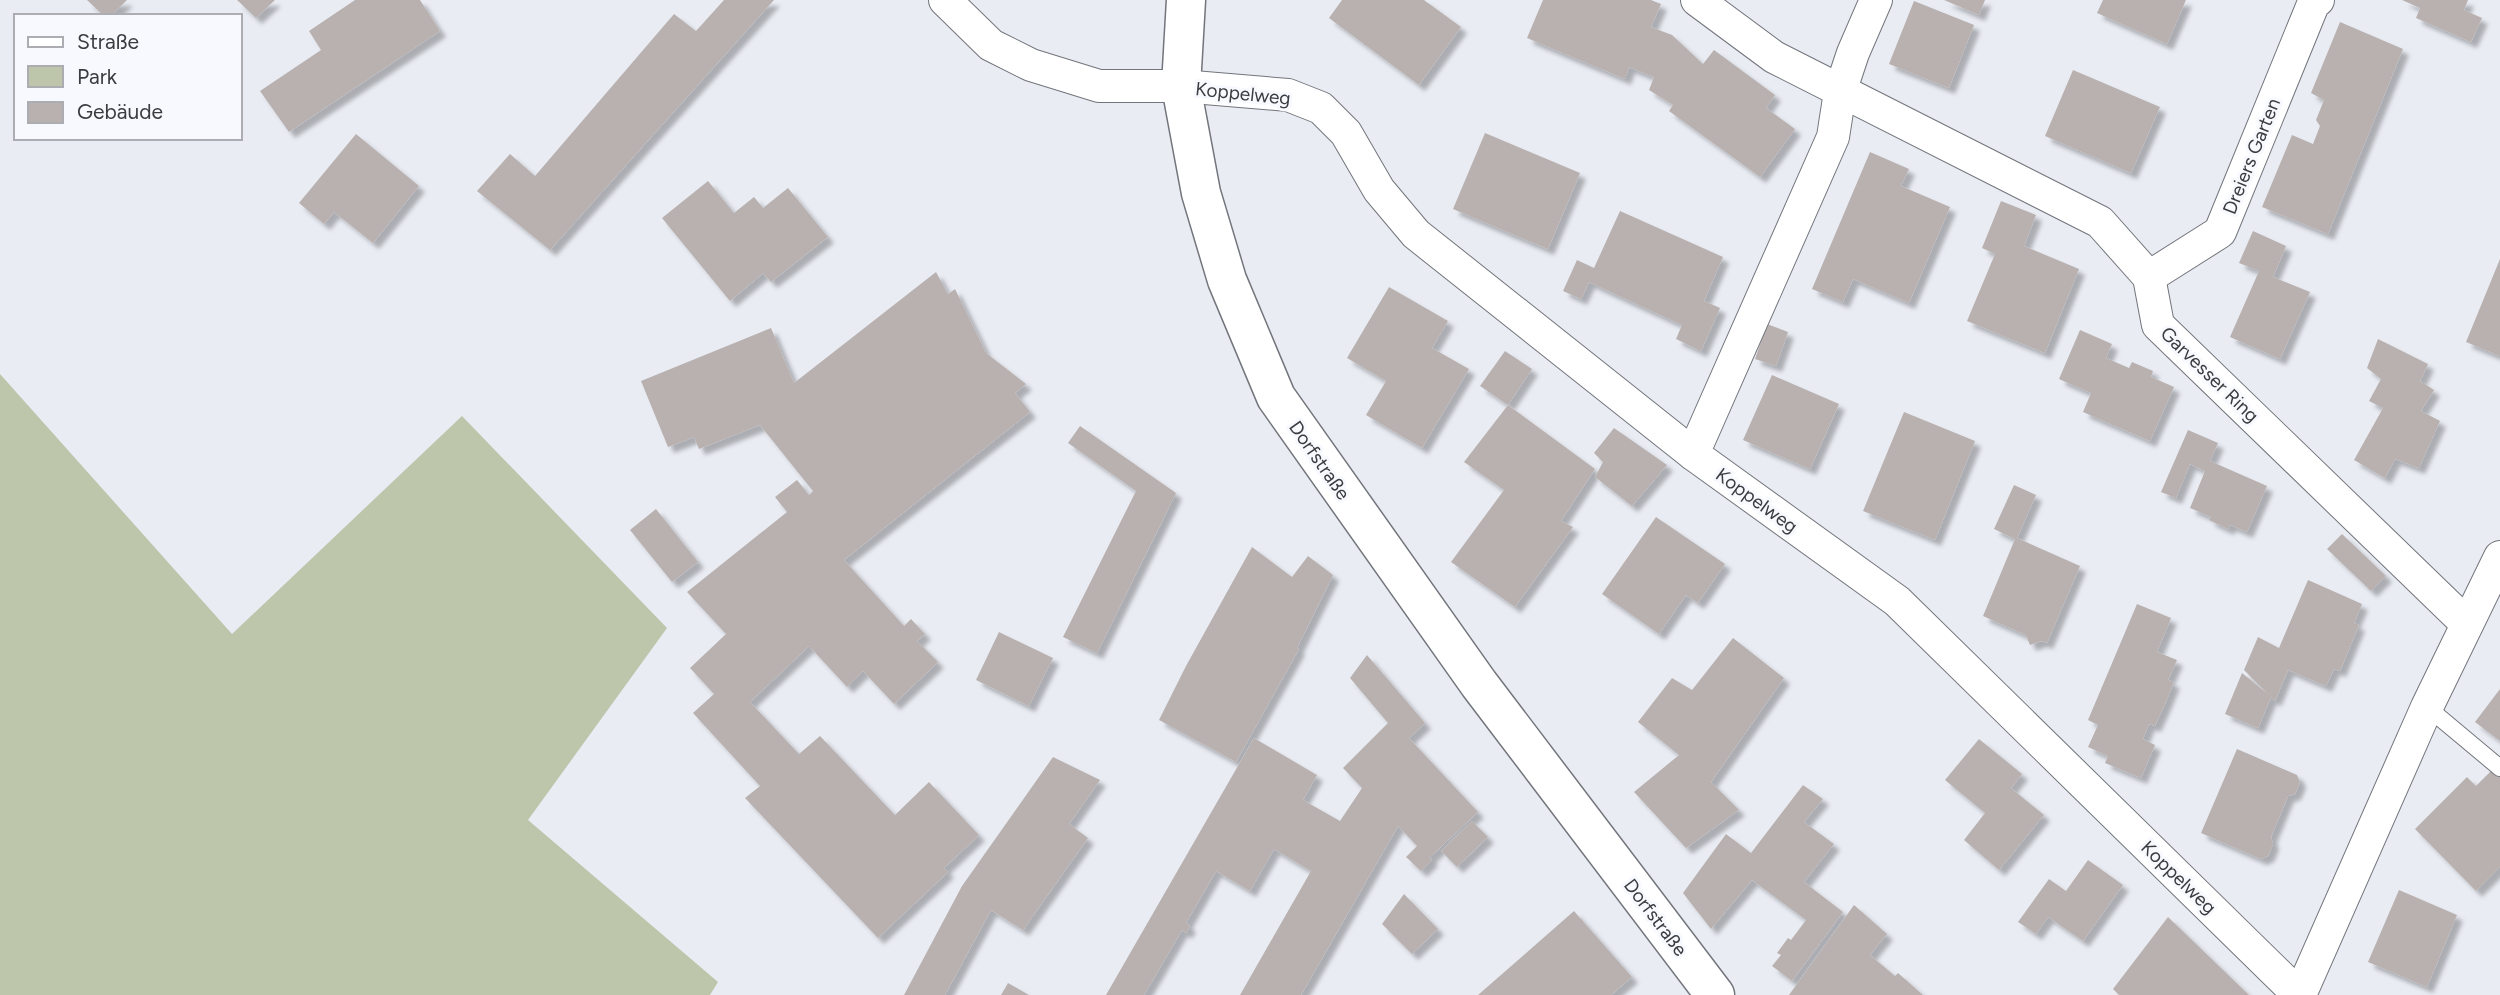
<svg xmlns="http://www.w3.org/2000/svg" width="2500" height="995" font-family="Figtree,sans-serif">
<defs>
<filter id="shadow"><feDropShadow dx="6" dy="6" stdDeviation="2" flood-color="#0004"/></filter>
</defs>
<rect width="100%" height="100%" fill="#e9ecf3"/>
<!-- green -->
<path fill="#bdc6ab" d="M0,374L232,634L462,416L667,628L528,820L718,982L710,995H0Z"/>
<!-- building -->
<g fill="#b9b1b0" filter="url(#shadow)">
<path d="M87,0H127L111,16H104Z"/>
<path d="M237,0H275L256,18Z"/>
<path d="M355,0H420L440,31L289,132L260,91L321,50L309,31Z"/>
<path d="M724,0H774L550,250L477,191L510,154L535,176L674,14L696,31Z"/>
<path d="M1342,0H1424L1461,27L1419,85L1329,18Z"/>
<path d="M1543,0H1651L1661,4L1651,27L1672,35L1703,64L1714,50L1775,95L1766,108L1795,129L1760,177L1669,111L1673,105L1649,90L1654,77L1629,67L1625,79L1527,38Z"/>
<path d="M1944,0H1985L1979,15Z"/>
<path d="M2103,0H2186L2167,44L2097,13Z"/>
<path d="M2402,0H2468L2464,10L2482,18L2471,42L2416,18L2420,8Z"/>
<path d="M1914,1L1974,25L1949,88L1889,64Z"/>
<path d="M2340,22L2403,49L2328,234L2262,207L2292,135L2313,144L2320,126L2316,120L2324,100L2311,93Z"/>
<path d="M2073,70L2160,107L2131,173L2045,136Z"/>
<path d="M1485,133L1580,173L1548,249L1453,209Z"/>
<path d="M356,134L419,186L373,243L334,212L324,224L299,203Z"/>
<path d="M1870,152L1909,169L1901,186L1950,207L1909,303L1853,279L1843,302L1812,289Z"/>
<path d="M708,181L734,213L754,197L763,208L788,188L828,237L771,282L763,273L730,301L662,218Z"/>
<path d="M2001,201L2036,215L2024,246L2079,269L2045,353L1967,321L1995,254L1982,248Z"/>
<path d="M1620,211L1723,257L1704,301L1720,308L1701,351L1676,339L1682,325L1589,282L1581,299L1563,291L1577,260L1594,268Z"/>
<path d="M2253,231L2286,246L2273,277L2310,292L2280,359L2230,337L2259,271L2239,263Z"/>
<path d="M2500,259V356L2466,342Z"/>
<path d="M936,272L948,294L955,289L986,353L1026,384L1015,393L1030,412L844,560L904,626L911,619L925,634L917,641L938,662L894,704L863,671L847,687L809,646L750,702L799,754L820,736L895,815L929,782L979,835L944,868L948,872L878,938L745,798L760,786L693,713L714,694L690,668L726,634L687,592L787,512L775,497L797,480L809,495L813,491L760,425L699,449L694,437L668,447L641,381L771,328L794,383Z"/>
<path d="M1389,287L1448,321L1432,348L1469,369L1422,448L1366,415L1386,381L1347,358Z"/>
<path d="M1767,324L1788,332L1776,366L1755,359Z"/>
<path d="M2080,330L2112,344L2106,358L2129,368L2132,362L2153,371L2151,377L2174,387L2150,441L2083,412L2091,393L2059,379Z"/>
<path d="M2378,339L2428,364L2420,381L2434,390L2421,411L2440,421L2419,468L2395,459L2385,478L2354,460L2383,408L2369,401L2381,379L2367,368Z"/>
<path d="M1505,351L1532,369L1508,405L1595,469L1561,521L1573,527L1515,607L1451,562L1504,490L1464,462L1508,405L1480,386Z"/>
<path d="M1772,375L1839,404L1810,469L1743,440Z"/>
<path d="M1904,412L1975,441L1935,540L1863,511Z"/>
<path d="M1080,426L1176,493L1097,653L1063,637L1136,491L1068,443Z"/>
<path d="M1614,428L1667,465L1632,506L1595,477L1603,462L1594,453Z"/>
<path d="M2188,430L2218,443L2210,461L2267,486L2247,532L2230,525L2228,529L2209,520L2211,517L2190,508L2205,471L2190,464L2176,498L2161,492Z"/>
<path d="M2014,485L2036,495L2017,538L2080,566L2047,643L2041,641L2030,645L2026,635L1983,616L2015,539L1994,529Z"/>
<path d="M656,509L698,562L672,582L630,530Z"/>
<path d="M1656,517L1725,564L1698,603L1686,595L1659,634L1602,594Z"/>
<path d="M2342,534L2386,576L2371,591L2327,549Z"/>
<path d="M1252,547L1292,577L1308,556L1333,575L1297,648L1299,649L1236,762L1159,720L1186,666Z"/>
<path d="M2308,580L2362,604L2354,623L2359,625L2340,671L2334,669L2326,686L2288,670L2275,701L2271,697L2258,728L2225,714L2242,673L2268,694L2244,670L2258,637L2279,648Z"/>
<path d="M2137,604L2171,618L2157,652L2177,660L2168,680L2174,682L2165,704L2155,726L2149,724L2143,739L2155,745L2141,778L2105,763L2108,756L2088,747L2098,725L2088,720Z"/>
<path d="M999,632L1053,658L1029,706L976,680Z"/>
<path d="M1733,638L1784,678L1711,782L1739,810L1686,848L1634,792L1679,755L1638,722L1672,678L1692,690Z"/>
<path d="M1367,655L1425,723L1409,738L1478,812L1430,857L1432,860L1421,871L1406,857L1417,846L1398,826L1301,995H1240L1311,871L1274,849L1250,891L1216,871L1186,923L1190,926L1186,933L1182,930L1144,995H1106L1254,738L1317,775L1303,800L1340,821L1362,788L1343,768L1388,723L1350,678Z"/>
<path d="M2500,689V741L2475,722Z"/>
<path d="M1979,739L2022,774L2011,788L2044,815L1999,870L1964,840L1985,813L1945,780Z"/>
<path d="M2237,749L2297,775L2300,782L2295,794L2288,796L2271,837L2273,844L2268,856L2261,859L2201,833Z"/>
<path d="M1053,757L1100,780L1069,824L1088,838L1023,930L991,910L945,995H904L962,886Z"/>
<path d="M2495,767L2500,772V867L2476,891L2415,829L2467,777L2476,786Z"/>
<path d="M1803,785L1823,799L1804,822L1834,844L1804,882L1843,912L1792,981L1772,966L1781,955L1777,953L1788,938L1791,940L1806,920L1752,880L1711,929L1683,893L1726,834L1751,853Z"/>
<path d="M1472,821L1488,837L1457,867L1441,851Z"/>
<path d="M2088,860L2123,885L2083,941L2048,917L2036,934L2018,922L2049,879L2066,891Z"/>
<path d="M2399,890L2457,915L2427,987L2368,962Z"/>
<path d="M1404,894L1438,929L1412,954L1382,924Z"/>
<path d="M1854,905L1887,934L1870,955L1895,976L1898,973L1923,995H1789Z"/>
<path d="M1574,911L1632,977L1611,995H1478Z"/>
<path d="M2168,917L2249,995H2119L2113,989Z"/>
<path d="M1008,983L1029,995H1001Z"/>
</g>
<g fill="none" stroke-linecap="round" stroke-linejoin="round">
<!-- service casing -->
<g stroke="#72757b" stroke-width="18">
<path id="service" d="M2427,707L2500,768"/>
</g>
<!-- minor casing -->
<g stroke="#72757b" stroke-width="34">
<g id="minor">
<path d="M945,0L991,45L1031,65L1099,86H1181L1288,95L1321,108L1346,133L1379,190L1416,234L1693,454L1897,601L2299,995"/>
<path d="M1697,0L1774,57L2100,222L2149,277L2158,325L2467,624"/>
<path d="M2149,277L2220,232L2314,2L2318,0"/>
<path d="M1693,454L1833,137L1840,92L1853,53L1876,0"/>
<path d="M2300,995L2427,707L2500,557"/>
</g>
</g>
<!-- tertiary casing -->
<g stroke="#72757b" stroke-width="41">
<path id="tertiary" d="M1186,0L1181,86L1201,193L1227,280L1276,397L1479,684L1715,995"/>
</g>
<!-- service -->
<use href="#service" stroke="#fff" stroke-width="16"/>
<!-- minor -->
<use href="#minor" stroke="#fff" stroke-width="32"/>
<!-- tertiary -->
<use href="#tertiary" stroke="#fff" stroke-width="38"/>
</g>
<g text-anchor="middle" stroke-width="6" stroke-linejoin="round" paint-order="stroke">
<!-- street labels -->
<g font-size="19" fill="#3b3c3f" stroke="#f7f9ff">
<text transform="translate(1243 93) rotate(6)" y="7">Koppelweg</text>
<text transform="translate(2251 156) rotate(-68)" y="7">Dreiers Garten</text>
<text transform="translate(2210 374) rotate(44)" y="7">Garvesser Ring</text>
<text transform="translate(1320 460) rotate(55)" y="7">Dorfstraße</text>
<text transform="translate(1757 500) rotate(36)" y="7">Koppelweg</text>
<text transform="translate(2179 877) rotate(44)" y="7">Koppelweg</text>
<text transform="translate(1656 917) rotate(53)" y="7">Dorfstraße</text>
</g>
</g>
<!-- legend -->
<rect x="14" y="14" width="228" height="126" fill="#f7f9ff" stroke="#acadb2" stroke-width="2"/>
<rect x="28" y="37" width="35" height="10" fill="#ffffff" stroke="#acadb2" stroke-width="2"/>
<text x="77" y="49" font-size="21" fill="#3b3c3f">Straße</text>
<rect x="28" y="66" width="35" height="21" fill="#bdc6ab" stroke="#acadb2" stroke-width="2"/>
<text x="77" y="84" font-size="21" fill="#3b3c3f">Park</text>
<rect x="28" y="102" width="35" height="21" fill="#b9b1b0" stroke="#acadb2" stroke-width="2"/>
<text x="77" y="119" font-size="21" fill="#3b3c3f">Gebäude</text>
</svg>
